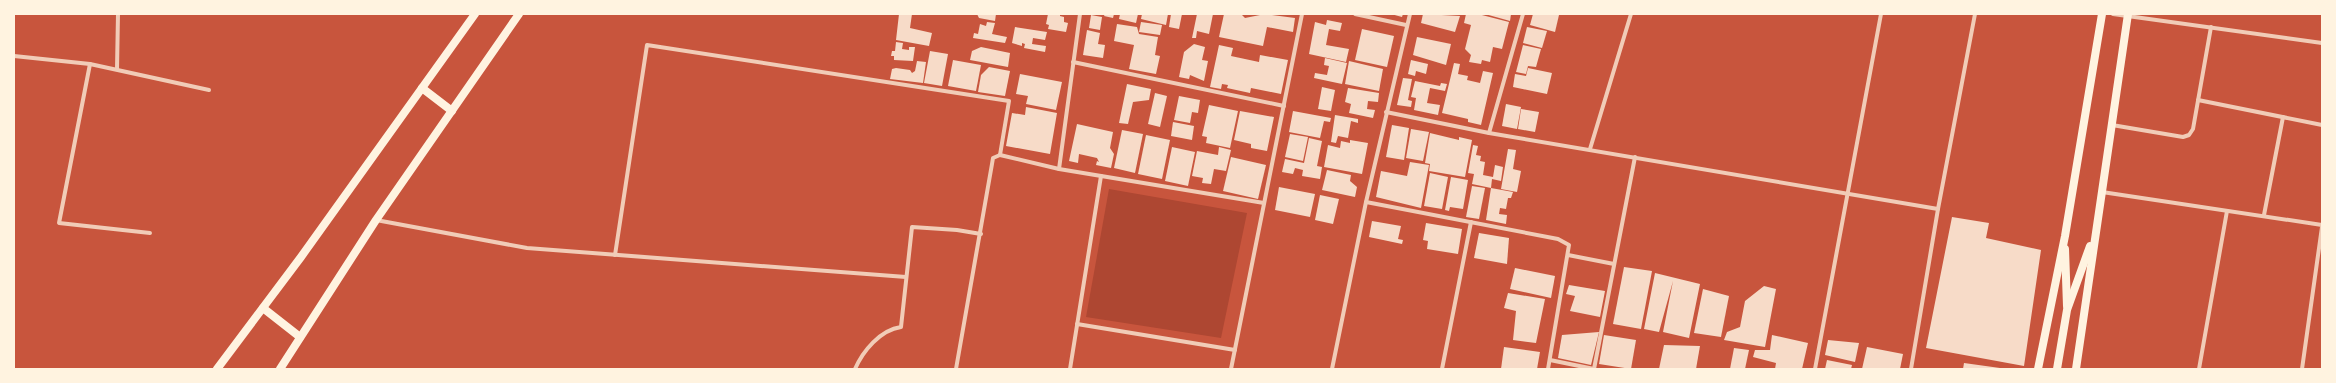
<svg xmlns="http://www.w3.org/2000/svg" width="2336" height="383" font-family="'PT Sans',sans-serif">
<rect width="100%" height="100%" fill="#c8553d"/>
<!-- green -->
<path fill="#ae4732" d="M1109,189L1247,213L1221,338L1086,317Z"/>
<!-- building -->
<g fill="#f7dbc8">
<path d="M899,14H912L910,28L932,33L929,46L896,40Z"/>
<path d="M977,14H996L995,21L979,18Z"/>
<path d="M1048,14H1060V16L1064,17V22L1068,23L1066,32L1048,29L1049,25L1046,24Z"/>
<path d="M1105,14H1114L1113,18L1104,16Z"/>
<path d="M1120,14H1138L1136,23L1119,19Z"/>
<path d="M1142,14H1168L1166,25L1141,19Z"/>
<path d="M1171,14H1182L1179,29L1169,27Z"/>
<path d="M1197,14H1213L1209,34L1197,31L1196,38H1192Z"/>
<path d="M1224,14H1241L1245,18L1265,14L1295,18L1293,32L1267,27L1263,46L1219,37Z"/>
<path d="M1391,14H1403L1402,17Z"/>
<path d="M1423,14L1460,16L1455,32L1421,23Z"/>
<path d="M1466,14H1478L1509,22L1502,49L1493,47L1490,62L1482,60L1481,64L1469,62L1471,55L1465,49L1471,25L1464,23Z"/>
<path d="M1485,14H1511L1510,21Z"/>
<path d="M1533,14L1559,15L1555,32L1530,25Z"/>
<path d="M1091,15L1102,17L1100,30L1089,28Z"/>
<path d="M1327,20L1342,23L1340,31L1329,29L1326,45L1349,49L1346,62L1309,54L1315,22L1326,25Z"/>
<path d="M987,22L995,23L992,34L1007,37L1005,43L973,38L974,33L978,34L980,24L986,26Z"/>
<path d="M1141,22L1162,25L1160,35L1139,32Z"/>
<path d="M1117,24L1137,27L1139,34L1158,37L1155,55L1160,56L1156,74L1129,69L1134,45L1114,41Z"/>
<path d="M1015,27L1047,32L1045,40L1033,38L1032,44L1046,46L1045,52L1024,48L1025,44L1022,43V46L1012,43Z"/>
<path d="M1527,27L1547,31L1542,48L1523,43Z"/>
<path d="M1362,29L1394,36L1387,67L1355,60Z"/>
<path d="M1087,30L1100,33L1098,44L1105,45L1103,58L1083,55Z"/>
<path d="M1417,37L1451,44L1446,65L1413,55Z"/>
<path d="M896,42L903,43L902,49L909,50V47H915L913,61L894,60V56H891L892,51H895Z"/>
<path d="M1194,44L1205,47L1202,60L1208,61L1204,81L1190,75L1189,79L1179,77L1184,52Z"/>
<path d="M1219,45L1233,48L1231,56L1259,62L1260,55L1288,60L1281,94L1251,88L1250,93L1227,88L1228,85L1222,84L1221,89L1210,87Z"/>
<path d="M1523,45L1541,49L1536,67L1528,66L1526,74L1516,72Z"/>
<path d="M981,47L1010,53L1008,67L970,60L972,51Z"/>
<path d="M930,51L948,54L942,86L924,83Z"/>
<path d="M1325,58L1347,63L1342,84L1314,78L1315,73L1327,75L1329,66L1324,65Z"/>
<path d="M953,60L981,65L976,91L948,86Z"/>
<path d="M1411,60L1428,64L1426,74L1416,71L1415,76L1408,74Z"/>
<path d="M917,61L926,62L923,83L890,79L892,69L896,68L910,70L912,73L915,71Z"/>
<path d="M1349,61L1383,69L1379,91L1345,84Z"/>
<path d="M1454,63L1460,64L1458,74L1468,76L1467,80L1480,83L1483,71L1493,73L1481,125L1468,122V119L1442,113Z"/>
<path d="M989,67L1010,71L1005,96L978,92L981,75Z"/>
<path d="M1528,68L1552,73L1547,94L1513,87L1515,74L1526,76Z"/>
<path d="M1020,74L1062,82L1056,110L1026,104L1028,96L1016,94Z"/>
<path d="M1403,78L1412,79L1408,100L1412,101L1411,107L1397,105Z"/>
<path d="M1415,81L1440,86L1441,83L1447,84L1445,91L1430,88L1427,103L1440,105L1438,115L1414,110L1416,98L1411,97Z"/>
<path d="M1127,84L1151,89L1149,100L1133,102L1128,124L1119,123Z"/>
<path d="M1322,87L1335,90L1331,111L1318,109Z"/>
<path d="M1348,88L1379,93L1378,102L1368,101L1367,109L1375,110L1373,118L1349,113L1351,104L1345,102Z"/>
<path d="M1155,93L1167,96L1160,127L1148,124Z"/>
<path d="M1179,96L1200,100L1198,113L1192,112L1190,123L1174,120Z"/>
<path d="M1506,104L1521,107L1517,129L1502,126Z"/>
<path d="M1209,105L1238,111L1230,148L1206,143L1207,137L1202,136Z"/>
<path d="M1026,107L1057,113L1050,154L1006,146L1012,113L1025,115Z"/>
<path d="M1521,109L1539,112L1535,132L1518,129Z"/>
<path d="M1240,111L1274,117L1267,151L1251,148V144L1234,140Z"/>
<path d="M1293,111L1331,118L1330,122L1324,121L1320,138L1289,132Z"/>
<path d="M1335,115L1358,119V123L1351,121L1348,138L1338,136L1336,143L1331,142Z"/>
<path d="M1173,122L1194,126L1192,140L1171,136Z"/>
<path d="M1077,124L1113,132L1110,148L1114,154L1111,168L1096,165L1097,161L1099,162L1097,158L1079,154L1078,163L1069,161Z"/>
<path d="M1392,125L1409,128L1404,160L1386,157Z"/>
<path d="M1411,129L1429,132L1423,161L1406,158Z"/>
<path d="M1122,130L1143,134L1135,173L1114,168Z"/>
<path d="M1430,133L1459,140V137L1472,140L1465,177L1429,171L1430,164L1425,163Z"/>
<path d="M1290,134L1308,137L1303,161L1285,157Z"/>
<path d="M1146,135L1170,140L1162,179L1138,174Z"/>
<path d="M1309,138L1322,141L1317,166L1322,167L1320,179L1302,176L1303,170L1295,168L1293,174L1282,172L1285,159L1304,163Z"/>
<path d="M1350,140L1368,143L1362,174L1324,167L1328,145L1340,148L1341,141L1350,143Z"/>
<path d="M1473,145L1478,146L1476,155L1481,156L1480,161L1485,162L1483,175L1493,177L1495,165L1503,167L1501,181L1492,179L1491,188L1472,184L1474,174L1468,173Z"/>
<path d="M1172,147L1195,152L1188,186L1165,181Z"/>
<path d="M1219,147L1231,150L1226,171L1214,169L1211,184L1202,183L1203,178L1192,176L1197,151L1218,155Z"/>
<path d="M1508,149L1516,150L1513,169L1521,171L1517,192L1501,189Z"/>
<path d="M1231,157L1266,165L1258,199L1223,191Z"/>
<path d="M1410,162L1429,165L1421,208L1376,197L1381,171L1407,176Z"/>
<path d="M1327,170L1351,175L1350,181L1357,187L1355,197L1322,190Z"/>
<path d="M1430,173L1448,177L1442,209L1424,206Z"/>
<path d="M1451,177L1468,180L1463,209L1450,207L1449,211L1445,210Z"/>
<path d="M1472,186L1485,188L1479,219L1466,217Z"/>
<path d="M1279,187L1315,194L1310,217L1275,210Z"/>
<path d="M1491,188L1513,192L1511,198H1508L1506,209L1500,208L1499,214L1507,215L1506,224L1486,220Z"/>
<path d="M1320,195L1339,199L1333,224L1315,220Z"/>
<path d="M1952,217L1989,223L1986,238L2041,250L2024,366L1926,348Z"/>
<path d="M1372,221L1401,226L1398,239L1403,240L1402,244L1369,237Z"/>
<path d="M1426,223L1462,229L1458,254L1427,249L1428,241L1423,240Z"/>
<path d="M1479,233L1509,238L1507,264L1474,258Z"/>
<path d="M1624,267L1652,271L1641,329L1613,324Z"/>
<path d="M1515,268L1555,276L1551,298L1510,289Z"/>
<path d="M1655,273L1700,284L1689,338L1663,332L1673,281L1659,332L1644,329Z"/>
<path d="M1569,285L1605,291L1600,317L1570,311L1575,296L1566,294Z"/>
<path d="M1764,286L1776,289L1765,347L1724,340L1727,332L1740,327L1745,301Z"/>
<path d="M1703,289L1729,296L1721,337L1694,333Z"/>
<path d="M1508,293L1545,299L1536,343L1513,340L1516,311L1504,308Z"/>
<path d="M1599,332L1591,365L1558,358L1562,335Z"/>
<path d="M1604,335L1636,340L1631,369L1599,364Z"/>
<path d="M1772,335L1808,343L1802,369H1775L1776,363L1753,357L1755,350H1770Z"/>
<path d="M1828,340L1859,343L1855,362L1825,355Z"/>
<path d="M1664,345L1700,346L1696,369H1659Z"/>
<path d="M1504,347L1540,352L1537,369H1501Z"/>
<path d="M1867,347L1903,354L1900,369H1862Z"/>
<path d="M1734,348L1749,350L1745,369H1730Z"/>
<path d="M1827,360L1852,365L1851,369H1825Z"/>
<path d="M1964,363L2000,368V369H1963Z"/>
</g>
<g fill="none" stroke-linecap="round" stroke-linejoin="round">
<!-- minor -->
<g stroke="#f1ccb7" stroke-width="4">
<path d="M1355,14L1406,25"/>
<path d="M2113,14L2322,43"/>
<path d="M14,56L90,64L209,90"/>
<path d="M1073,62L1284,106"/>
<path d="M90,64L59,223L150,233"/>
<path d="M117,69L118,14"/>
<path d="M2198,100L2322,125"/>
<path d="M1386,112L1489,133L1938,209"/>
<path d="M2112,125L2183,137L2189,135L2193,129L2211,27"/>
<path d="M1489,133L1523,14"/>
<path d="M1590,149L1631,14"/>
<path d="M1000,155L1059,169L1264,203"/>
<path d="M1059,169L1080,14"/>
<path d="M2102,192L2322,225"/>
<path d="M1366,202L1558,239L1569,245L1548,369"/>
<path d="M2264,215L2283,117"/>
<path d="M376,220L527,248L906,277"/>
<path d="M615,255L647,45L1009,101L1000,155"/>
<path d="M1568,255L1614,264"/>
<path d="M1077,324L1235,350"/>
<path d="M1550,360L1594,369"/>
<path d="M855,369C863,351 880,330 901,327L912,227L957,230L981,234"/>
<path d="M956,369L992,164L993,158L1000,155"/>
<path d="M1070,369L1101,176"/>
<path d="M1231,369L1302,14"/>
<path d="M1332,369L1366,202L1410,14"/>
<path d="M1442,369L1471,222"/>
<path d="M1594,369L1635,157"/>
<path d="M1815,369L1881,14"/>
<path d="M1911,369L1938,209L1975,14"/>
<path d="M2199,369L2227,211"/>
<path d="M2302,369L2322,227"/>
</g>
<!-- secondary -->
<g stroke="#fff3e0" stroke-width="8">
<path d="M422,88L452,111"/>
<path d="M2065,249L2067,306"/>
<path d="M263,308L300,337"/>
<path d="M217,369L301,257L475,14"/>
<path d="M280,369L376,220L519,14"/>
<path d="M2038,369L2065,236L2102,14"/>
<path d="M2057,369L2067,310L2090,246"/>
<path d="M2076,369L2128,14"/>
</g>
</g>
<!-- border -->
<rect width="2336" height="383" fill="none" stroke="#fff3e0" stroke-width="30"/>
</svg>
